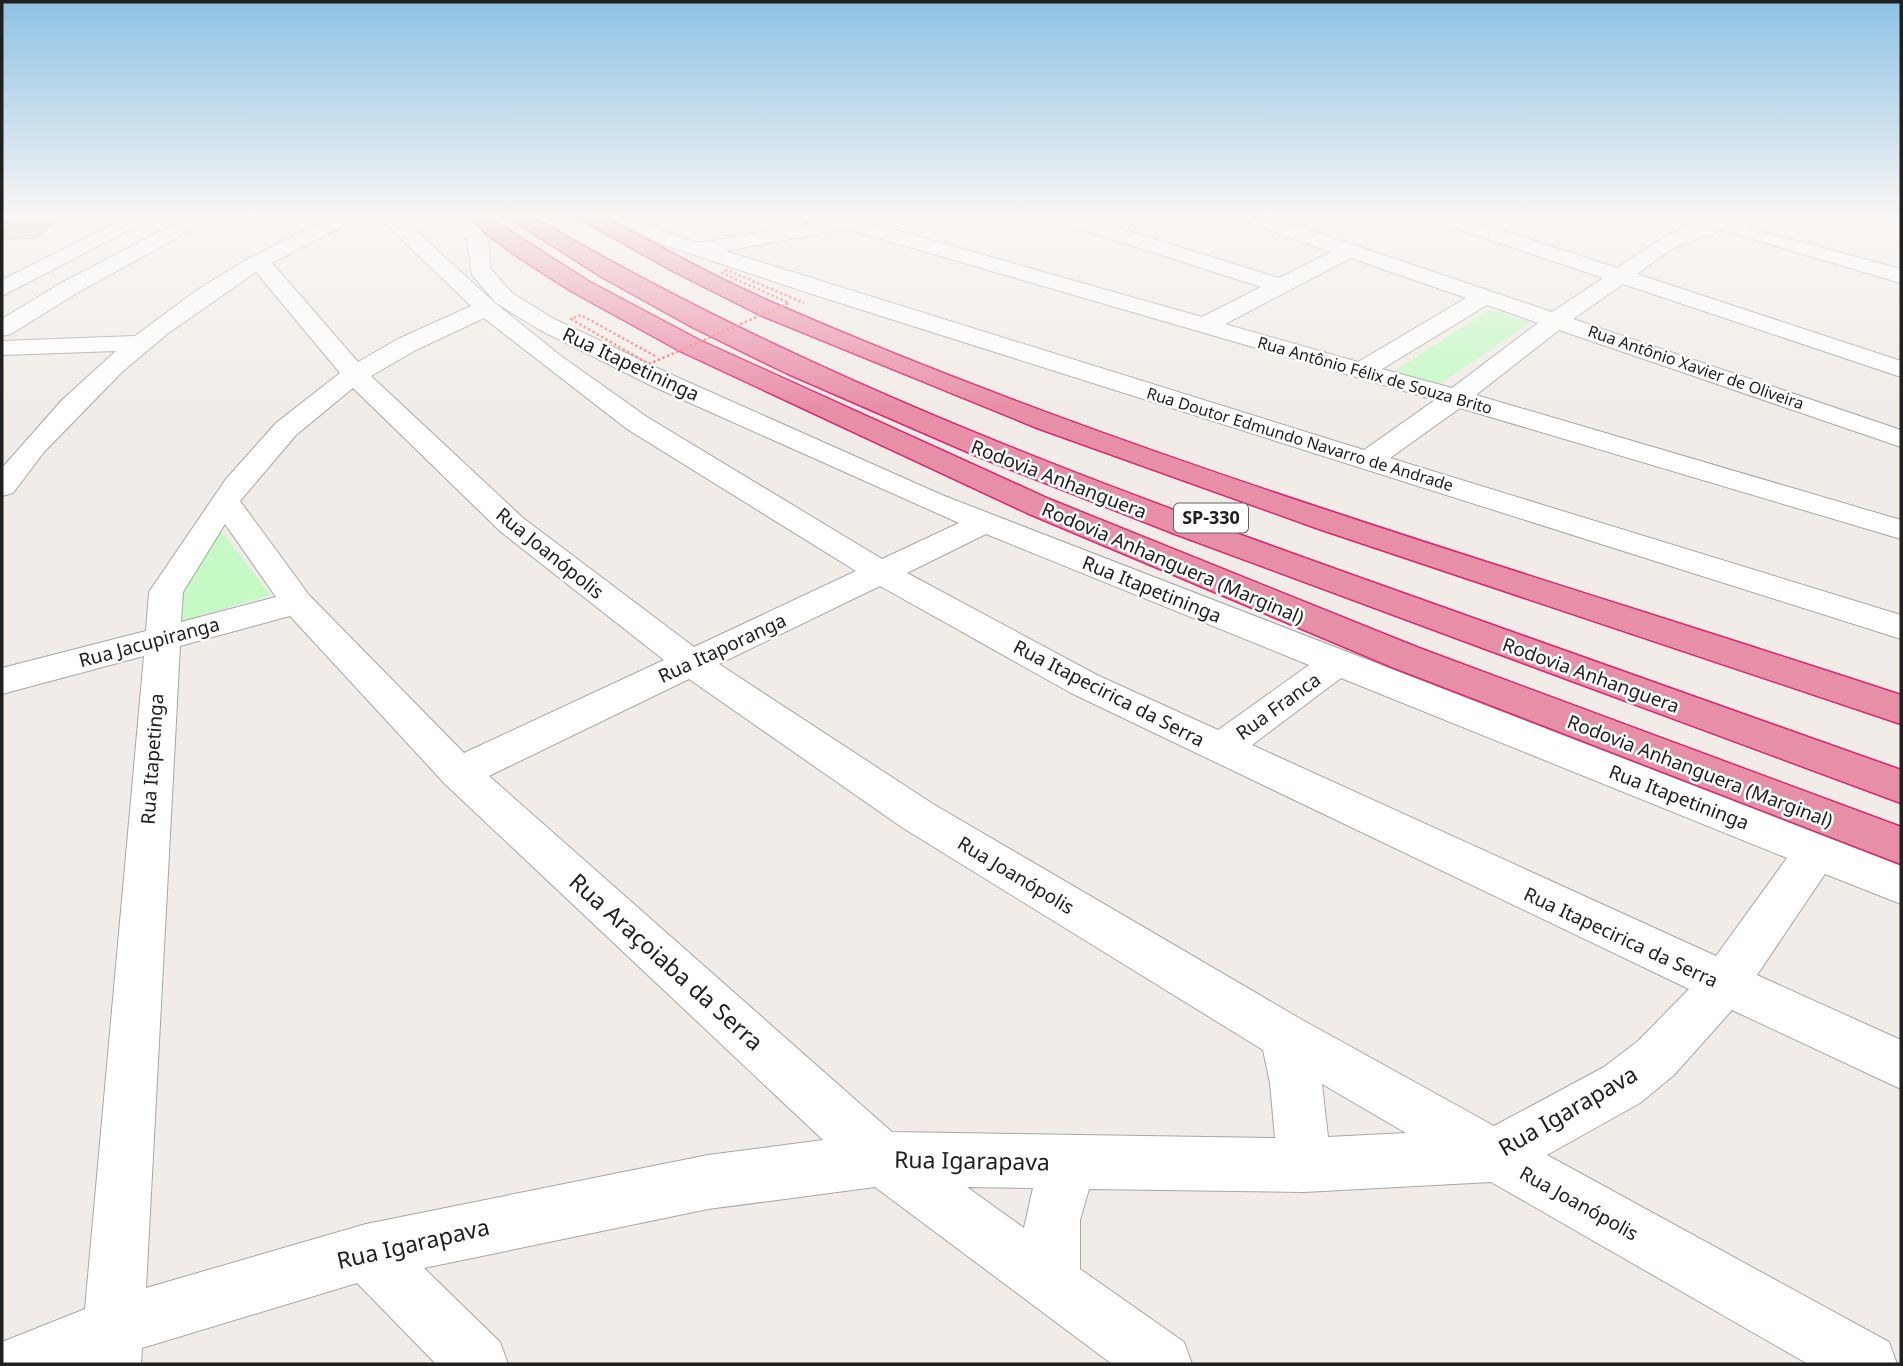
<svg xmlns="http://www.w3.org/2000/svg" width="1903" height="1366" font-family="'Noto Sans',sans-serif">
<rect width="100%" height="100%" fill="#f1ece7"/>
<!-- park -->
<g fill="#c5fac4">
<path d="M1489,310L1532,322L1435,387L1388,375Z"/>
<path d="M219,529L271,595L166,626L192,568Z"/>
</g>
<!-- building -->
<path fill="#c6bcb6" stroke="#c3b2a9" stroke-width="2" d="M2,217H62L36,238L2,239Z"/>
<g fill="none" stroke-linecap="round" stroke-linejoin="round">
<!-- minor casing -->
<g stroke="#a7a7a7" stroke-width="2">
<g id="minor">
<path d="M127,217H154L2,296V280Z"/>
<path d="M188,217H214L77,293L11,334L2,336V319L61,283Z"/>
<path d="M333,217H360L272,263L358,362L398,339L471,306L388,226L370,217H401L495,303L561,356L647,417L882,559L959,523L652,386L538,329L496,303L472,275L467,241L453,217H473L488,241L491,269L512,293L554,319L670,374L942,495L1901,866V904L1825,874L1757,975L1901,1040V1089L1732,1010L1674,1075L1640,1103L1547,1155L1889,1342L1897,1364H1808L1491,1182L1304,1192L1089,1189L1080,1220V1269L1184,1342L1192,1364H1112L875,1187L708,1209L424,1268L500,1342L508,1364H436L357,1283L142,1348L141,1364H2V1342L85,1309L144,656L2,694V668L146,631L149,592L226,479L276,423L340,373L256,272L167,334L122,372L44,452L13,493L2,496V468L62,400L116,351L2,355V341L135,336L197,290L246,260ZM484,318L627,429L856,571L694,647L523,518L371,376L416,350ZM353,388L501,532L664,660L464,753L309,595L240,501L296,435ZM225,524L276,597L181,622L183,592ZM986,534L1309,665L1218,730L1097,675L907,573ZM880,586L1071,693L1689,989L1638,1041L1604,1067L1494,1126L1299,1018L933,804L719,664ZM290,616L445,784L823,1140L708,1155L366,1224L146,1288L180,646ZM1341,678L1787,858L1716,956L1252,745ZM689,679L903,828L1263,1050L1270,1083L1275,1138L892,1132L489,776ZM1322,1084L1406,1133L1328,1137ZM967,1187L1033,1188L1024,1228Z"/>
<path d="M611,217H637L672,235L700,243L846,217H879L874,224L1202,317L1261,287L1055,221L1052,217H1083L1279,278L1331,252L1244,221L1241,217H1271L1552,312L1603,278L1434,221L1431,217H1462L1617,268C1647,248 1677,226 1713,219C1736,215 1761,217 1784,217L1781,221L1746,227L1901,269V283L1721,230L1673,248L1637,274L1901,361V377L1623,284L1573,319L1901,430V447L1559,330L1476,395L1901,520V539L1460,408L1390,458L1901,615V639L818,296L658,243ZM847,229L1435,400L1364,450L725,251ZM1351,258L1466,298L1358,362L1225,324ZM1487,305L1538,323L1452,388L1382,369Z"/>
</g>
</g>
<!-- highway casing -->
<g stroke="#dc2676" stroke-width="3">
<g id="highway">
<path d="M464,217H488L588,281L699,340L1049,499L1419,648L1901,827V864L1392,667L1027,513L680,351L571,291L518,257Z"/>
<path d="M508,217H533C796,372 1070,474 1355,576C1537,641 1719,706 1901,770V803L1175,534L979,457L786,373L692,327L600,276Z"/>
<path d="M577,217H604C661,247 718,279 778,305C1141,463 1525,571 1901,695V724L1319,529L1037,428L760,315L669,269Z"/>
</g>
</g>
<!-- minor -->
<use href="#minor" fill="#fff" fill-rule="evenodd"/>
<!-- highway -->
<use href="#highway" fill="#e88fa8" fill-rule="evenodd"/>
<!-- path-bridge -->
<path stroke="#fa6f6e" stroke-width="2.5" stroke-dasharray="2.5 2.5" stroke-linecap="butt" d="M655,356L581,315L571,319L649,364L789,303L722,273L727,270L804,303"/>
</g>
<!-- sky -->
<linearGradient id="sky" x2="0" y2="1"><stop stop-color="#8ec2e4"/><stop offset="0.53" stop-color="#f9f6f4"/><stop offset="1" stop-color="#f9f6f4" stop-opacity="0"/></linearGradient>
<rect width="1903" height="408" fill="url(#sky)"/>
<g text-anchor="middle" stroke-width="5" stroke-linejoin="round" paint-order="stroke">
<!-- far-street labels -->
<g font-size="16" fill="#202020" stroke="#fff">
<text transform="translate(1696 367) rotate(19)" y="6">Rua Antônio Xavier de Oliveira</text>
<text transform="translate(1375 375) rotate(16)" y="6">Rua Antônio Félix de Souza Brito</text>
<text transform="translate(1300 439) rotate(17)" y="6">Rua Doutor Edmundo Navarro de Andrade</text>
</g>
<!-- shield labels -->
<rect fill="#fff" stroke="#636363" stroke-width="2" x="1174" y="503.5" width="74" height="29" rx="5"/>
<g font-size="18" font-weight="bold" fill="#202020">
<text x="1211" y="524">SP-330</text>
</g>
<!-- street labels -->
<g font-size="19" fill="#202020" stroke="#fff">
<text transform="translate(631 364) rotate(25)" y="7">Rua Itapetininga</text>
<text transform="translate(1059 479) rotate(21)" y="7">Rodovia Anhanguera</text>
<text transform="translate(550 553) rotate(39)" y="7">Rua Joanópolis</text>
<text transform="translate(1173 563) rotate(23)" y="7">Rodovia Anhanguera (Marginal)</text>
<text transform="translate(1152 589) rotate(22)" y="7">Rua Itapetininga</text>
<text transform="translate(149 642) rotate(-15)" y="7">Rua Jacupiranga</text>
<text transform="translate(722 648) rotate(-25)" y="7">Rua Itaporanga</text>
<text transform="translate(1591 675) rotate(20)" y="7">Rodovia Anhanguera</text>
<text transform="translate(1109 693) rotate(27)" y="7">Rua Itapecirica da Serra</text>
<text transform="translate(1278 706) rotate(-36)" y="7">Rua Franca</text>
<text transform="translate(152 759) rotate(-86)" y="7">Rua Itapetinga</text>
<text transform="translate(1700 771) rotate(21)" y="7">Rodovia Anhanguera (Marginal)</text>
<text transform="translate(1679 797) rotate(21)" y="7">Rua Itapetininga</text>
<text transform="translate(1016 875) rotate(31)" y="7">Rua Joanópolis</text>
<text transform="translate(1621 937) rotate(25)" y="7">Rua Itapecirica da Serra</text>
<text transform="translate(1579 1203) rotate(29)" y="7">Rua Joanópolis</text>
</g>
<!-- near-street labels -->
<g font-size="23" fill="#202020" stroke="#fff">
<text transform="translate(666 962) rotate(42)" y="8">Rua Araçoiaba da Serra</text>
<text transform="translate(1568 1111) rotate(-30)" y="8">Rua Igarapava</text>
<text transform="translate(972 1161) rotate(1)" y="8">Rua Igarapava</text>
<text transform="translate(413 1244) rotate(-13)" y="8">Rua Igarapava</text>
</g>
</g>
<!-- border -->
<rect width="1903" height="1366" fill="none" stroke="#202020" stroke-width="7"/>
</svg>
